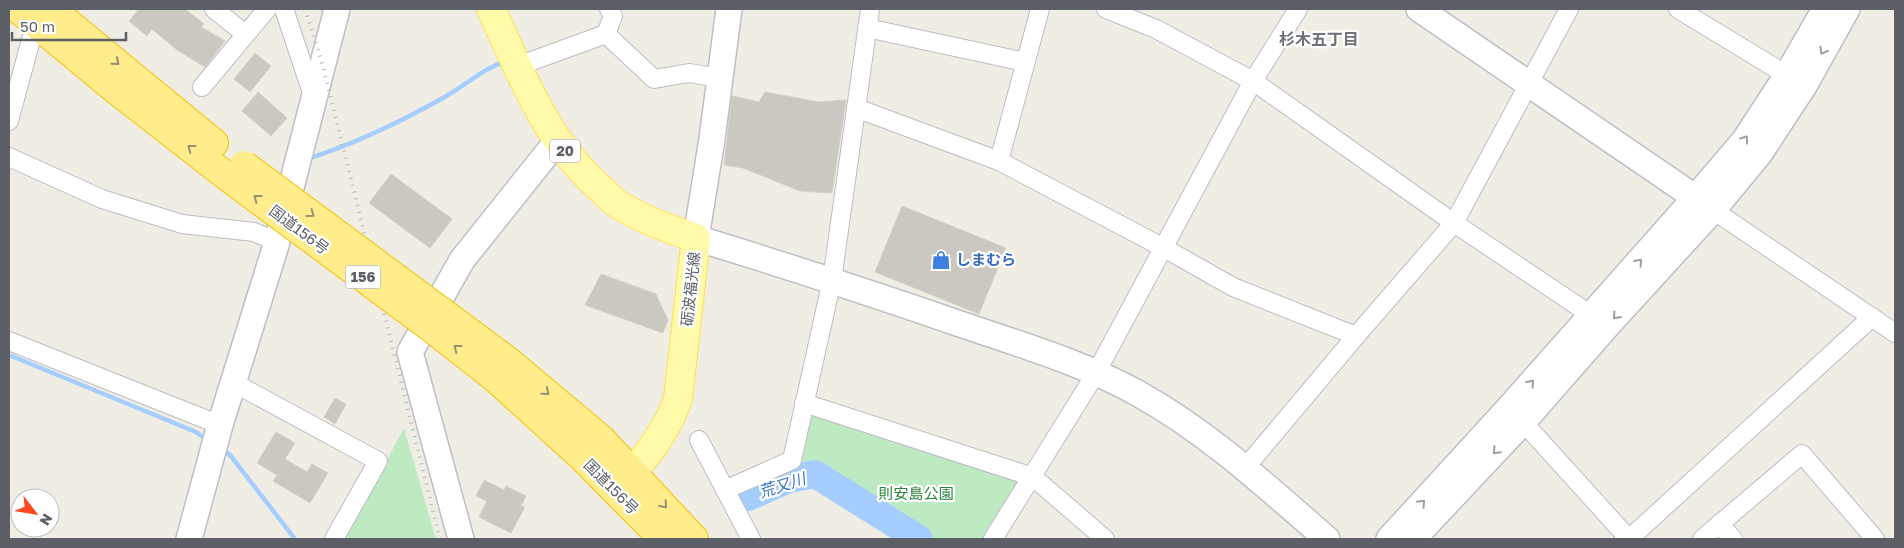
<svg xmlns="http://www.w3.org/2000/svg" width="1904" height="548" font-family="'Golos Text','Noto Sans JP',sans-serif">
<rect width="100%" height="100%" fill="#f0eee4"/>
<!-- green -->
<g fill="#beeac2">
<path d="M812,414L1026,480L987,539H902L820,487L797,483Z"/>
<path d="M404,428L436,539H345Z"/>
</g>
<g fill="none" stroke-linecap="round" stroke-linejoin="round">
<!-- stream -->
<g stroke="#a5ceff" stroke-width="4.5">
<path d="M307,159C355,144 400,122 443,98C465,86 482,69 506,61"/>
<path d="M9,355L196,432L207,440"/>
<path d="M222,450L230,455L295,539"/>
</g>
<!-- river -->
<path stroke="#a5ceff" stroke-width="28" d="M748,497L789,479L815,474L919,539"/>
</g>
<!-- building -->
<g fill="#cbc8c1" stroke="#d5d1c1">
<path d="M139,9H185L204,24L201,27L225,41L205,67L177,50L152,29L147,36L129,21Z"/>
<path d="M255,53L271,66L250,92L234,79Z"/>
<path d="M258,92L287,118L271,136L242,111Z"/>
<path d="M765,92L819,102L846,100L832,193L800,191L743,168L724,165L732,96L759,102Z"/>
<path d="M391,174L452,219L430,248L369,203Z"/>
<path d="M902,206L1006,248L979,314L875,272Z"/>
<path d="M601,274L656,294L668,320L663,333L585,305Z"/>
<path d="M335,398L346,404L335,424L324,417Z"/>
<path d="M276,432L295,443L285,459L307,472L312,464L328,473L310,503L273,481L277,475L257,463Z"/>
<path d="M484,480L504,490L506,486L526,496L521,506L525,507L511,533L479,517L487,501L476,496Z"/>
</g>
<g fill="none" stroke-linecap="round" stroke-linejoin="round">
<!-- street casing -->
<g stroke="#bcbdc4" stroke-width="20">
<g id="street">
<path d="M214,9L245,34"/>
<path d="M284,9L314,99"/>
<path d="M1106,9L1156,29L1253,81L1454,223L1591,315"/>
<path d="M1678,9L1795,80"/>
<path d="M867,28L1025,62"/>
<path d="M606,34L654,79L689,73L720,78"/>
<path d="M518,66L606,34L613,16L609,9"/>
<path d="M202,87L267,9"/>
<path d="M856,108L999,161L1164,248L1233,287L1356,336"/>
<path d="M9,121L35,25"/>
<path d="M9,157L102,199L182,224L254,232L277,242"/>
<path d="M999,161L1040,9"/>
<path d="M1713,210L1895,333"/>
<path d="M9,341L220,425"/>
<path d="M234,383L378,461L334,539"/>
<path d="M804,403L1033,477L1105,539"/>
<path d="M1523,422L1629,539L1872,317"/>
<path d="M699,440L751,539"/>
<path d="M1245,468L1356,336L1454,223L1569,9"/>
<path d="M725,490L792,460L832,280L870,9"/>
<path d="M1719,524L1733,539"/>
<path d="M993,539L1096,373L1253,81L1298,9"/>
<path d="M1702,539L1802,454L1875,539"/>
</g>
</g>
<!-- secondary casing -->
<g stroke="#bcbfc6" stroke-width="28">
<g id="secondary">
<path d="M729,9L712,139L696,238C787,266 877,295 966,326C1025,346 1085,364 1139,394C1209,433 1267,487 1327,539"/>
<path d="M1419,9L1709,207"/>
<path d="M189,539L220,425L277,242L337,9"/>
<path d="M461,539L410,352L462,260L557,141"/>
<path d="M1389,539L1508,409L1695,198L1744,141L1787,75L1825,9"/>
<path d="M1413,539L1523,422L1607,326L1713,210L1760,153L1804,86L1847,9"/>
</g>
</g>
<!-- primary casing -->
<g stroke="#ffdf4e" stroke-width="30">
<path id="primary" d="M491,9C521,73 546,142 602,190C607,195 613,201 619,205C644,220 669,229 696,238L678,399C666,434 643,462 616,488"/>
</g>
<!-- highway casing -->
<g stroke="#f4c000" stroke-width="30">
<g id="highway">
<path d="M18,9L116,90L229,178"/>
<path d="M51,9L214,143"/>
<path d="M508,361L601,439L694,539"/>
<path d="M495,378L583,458L663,539"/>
</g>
</g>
<!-- street -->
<use href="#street" stroke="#fff" stroke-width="18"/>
<!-- secondary -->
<use href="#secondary" stroke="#fff" stroke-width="25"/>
<!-- primary -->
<use href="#primary" stroke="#fffaaa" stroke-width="28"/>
<!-- highway -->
<use href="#highway" stroke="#ffed8c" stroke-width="28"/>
<!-- rail -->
<path stroke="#b7b8b9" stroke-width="4" stroke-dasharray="1 6" stroke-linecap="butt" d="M305,9L323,66L440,539"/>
<!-- highway-bridge casing -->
<g stroke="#f4c000" stroke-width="30" stroke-linecap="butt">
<g id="highway-bridge">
<path d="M244,165L508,361"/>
<path d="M229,178L434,330L495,378"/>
</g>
</g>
<!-- highway-bridge -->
<use href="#highway-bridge" stroke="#ffed8c" stroke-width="28"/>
</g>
<!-- one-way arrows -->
<defs><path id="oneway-chevron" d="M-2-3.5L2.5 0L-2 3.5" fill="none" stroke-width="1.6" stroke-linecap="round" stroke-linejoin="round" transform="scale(1.25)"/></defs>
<g stroke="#9d9fa3">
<use href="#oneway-chevron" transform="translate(1823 51) rotate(119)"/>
<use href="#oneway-chevron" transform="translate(1745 139) rotate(-54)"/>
<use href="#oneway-chevron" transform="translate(1639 262) rotate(-48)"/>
<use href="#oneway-chevron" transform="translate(1616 316) rotate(132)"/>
<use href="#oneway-chevron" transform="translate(1531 383) rotate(-48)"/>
<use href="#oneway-chevron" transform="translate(1496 451) rotate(133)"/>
<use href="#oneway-chevron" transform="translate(1422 503) rotate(-47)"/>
</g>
<g stroke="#959173">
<use href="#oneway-chevron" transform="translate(116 62) rotate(40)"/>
<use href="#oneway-chevron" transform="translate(191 148) rotate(-142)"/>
<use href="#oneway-chevron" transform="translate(257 198) rotate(-143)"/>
<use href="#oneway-chevron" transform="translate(311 214) rotate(36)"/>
<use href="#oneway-chevron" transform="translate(457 348) rotate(-142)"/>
<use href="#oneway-chevron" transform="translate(546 392) rotate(40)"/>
<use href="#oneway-chevron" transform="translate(664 505) rotate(48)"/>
</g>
<!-- icons -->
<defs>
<g id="shop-bare" transform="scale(1.5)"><path d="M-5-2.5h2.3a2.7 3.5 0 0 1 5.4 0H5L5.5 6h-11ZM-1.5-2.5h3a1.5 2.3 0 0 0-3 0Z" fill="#3f7fe0" stroke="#fff" stroke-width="2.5" paint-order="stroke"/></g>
</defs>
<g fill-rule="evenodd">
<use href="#shop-bare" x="941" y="260"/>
</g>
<g text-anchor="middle" stroke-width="4.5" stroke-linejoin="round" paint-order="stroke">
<!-- shield labels -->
<g fill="#fff" stroke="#8d8f94" stroke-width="1">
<rect x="550" y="139.5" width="30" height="23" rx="4"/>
<rect x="345.5" y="265.5" width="35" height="23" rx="4"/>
</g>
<g font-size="14" font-weight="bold" fill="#5c5f66">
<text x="565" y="156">20</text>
<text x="363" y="282">156</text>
</g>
<!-- street labels -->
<g font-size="15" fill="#5c5f66" stroke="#fff">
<text transform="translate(299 230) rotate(37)" y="5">国道156号</text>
<text transform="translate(691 289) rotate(-84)" y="5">砺波福光線</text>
<text transform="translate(611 487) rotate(45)" y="5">国道156号</text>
</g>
<!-- shop labels -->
<g font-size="15" font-weight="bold" fill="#366cbe" stroke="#fff" text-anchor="start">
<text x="956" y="265">しまむら</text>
</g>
<!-- park labels -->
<g font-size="15" fill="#2c843a" stroke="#fff">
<text x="916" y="499">則安島公園</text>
</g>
<!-- neighbourhood labels -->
<g font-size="16" font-weight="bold" fill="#6d7178" stroke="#fff">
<text x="1319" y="45">杉木五丁目</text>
</g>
<!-- water labels -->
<g font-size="16" font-style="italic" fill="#3b74cf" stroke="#fff">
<text transform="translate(782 485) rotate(-18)" y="6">荒又川</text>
</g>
</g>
<!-- border -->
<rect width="1904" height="548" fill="none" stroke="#5c5f66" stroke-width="20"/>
<!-- north arrow -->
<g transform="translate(35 513) rotate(121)"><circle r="24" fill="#ffffff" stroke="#bebfc2"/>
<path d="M0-4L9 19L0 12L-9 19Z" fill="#fa4720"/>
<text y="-8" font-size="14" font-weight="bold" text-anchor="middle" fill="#5c5f66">N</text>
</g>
<!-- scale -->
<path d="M12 32v8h114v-8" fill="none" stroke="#5c5f66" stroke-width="2.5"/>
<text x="20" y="32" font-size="15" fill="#5c5f66" stroke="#ffffff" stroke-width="4" paint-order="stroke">50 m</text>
</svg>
